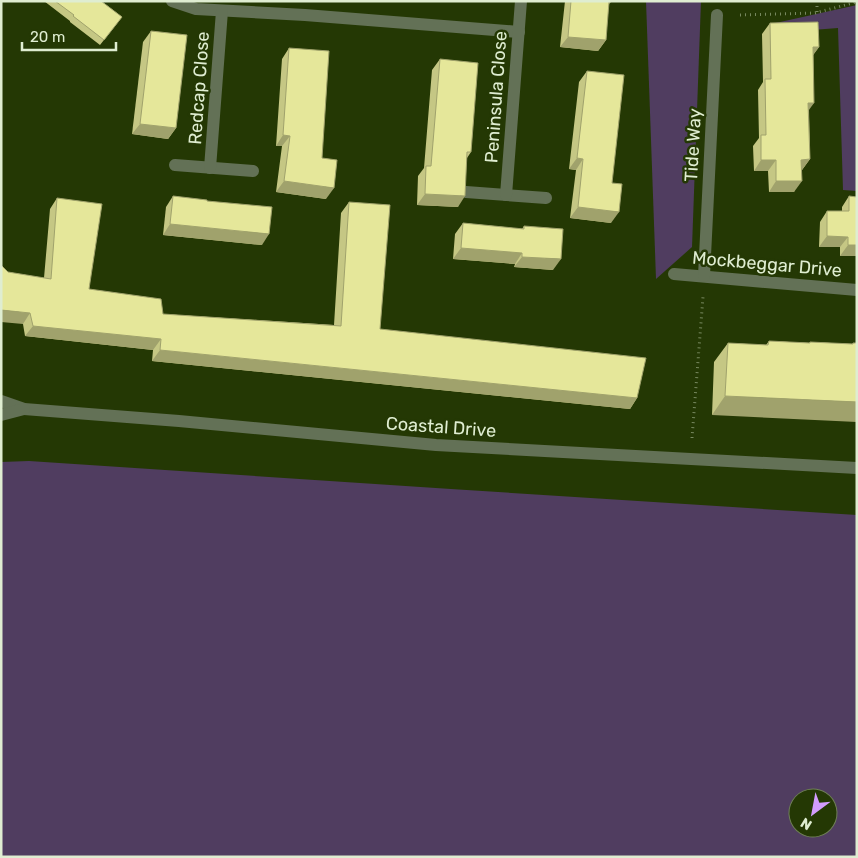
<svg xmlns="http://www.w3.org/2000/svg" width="858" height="858" font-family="Rubik,sans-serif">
<rect width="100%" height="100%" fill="#243804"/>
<!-- green -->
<g fill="#503d60" fill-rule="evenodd">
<path d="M646,1H701L692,247L656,279Z"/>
<path d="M857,5V191L843,190L838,28L774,33L771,24Z"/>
<path d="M29,461L451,489L857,515V857H1V462ZM798,798H828V828H798Z"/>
</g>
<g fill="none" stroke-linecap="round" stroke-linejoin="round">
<!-- path -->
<g stroke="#788960" stroke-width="3" stroke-dasharray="1 4" stroke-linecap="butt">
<path d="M817,12V1"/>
<path d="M740,15L815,13L857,2"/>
<path d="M692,438L703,297"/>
</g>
<!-- minor -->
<g stroke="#637156" stroke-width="12">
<path d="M172,1L196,9L305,15L519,32"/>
<path d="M175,165L253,171"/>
<path d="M210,168L222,11"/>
<path d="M466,192L546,198"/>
<path d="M506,195L521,1"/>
<path d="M674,274L857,290"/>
<path d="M704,276L717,15"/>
<path d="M1,401L24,409L179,421L436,445L857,468"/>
<path d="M1,415L24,409"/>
</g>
</g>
<!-- wall -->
<g fill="#c5c784">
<path d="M44,1H101L122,17L100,45L70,22V21Z"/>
<path d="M565,1H611L608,6L606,40L598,51L560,47Z"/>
<path d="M770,23L819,47L813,55L809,110L810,159L802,170L794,192H769L768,171H754L753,146L759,138L758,90L763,82L762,34Z"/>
<path d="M151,31L176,128L168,139L132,134L143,42Z"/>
<path d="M289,48L322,158L326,199L276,192L282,146H276L282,59Z"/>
<path d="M440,59L471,152L467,158L458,207L417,205L418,176L424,168L432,70Z"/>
<path d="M587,71L612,183L611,223L570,218L576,170L569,169L579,82Z"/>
<path d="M173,196L207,201L262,245L163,235L166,207Z"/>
<path d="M849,196L857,256H840V247H819L820,222L827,211H842V207Z"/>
<path d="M57,198L89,289L163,314L334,325L341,213L349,202L380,329L637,398L630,409L152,361L153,350L25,336L23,324L8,272L44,278L50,209Z"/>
<path d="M463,223L522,229L524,226L553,270L514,267L515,264L453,259L455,234Z"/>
<path d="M769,341L809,343L810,342L852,344L853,343H857L712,415L714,362L728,343L766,345Z"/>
</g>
<!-- shaded-wall -->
<g fill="#a0a26c">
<path d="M568,37L606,40L598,51L560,47Z"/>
<path d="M813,47H819L811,58Z"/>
<path d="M808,103H814L806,114Z"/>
<path d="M140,124L176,128L168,139L132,134Z"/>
<path d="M283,135L290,136L282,146H276Z"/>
<path d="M577,158L583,159L576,170L569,169Z"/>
<path d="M810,159L802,170H794L801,160Z"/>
<path d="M761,160H776L768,171H754Z"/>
<path d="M284,181L334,188L326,199L276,192Z"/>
<path d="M776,181H802L794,192H769Z"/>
<path d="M425,194L465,196L458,207L417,205Z"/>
<path d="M578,207L619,212L611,223L570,218Z"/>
<path d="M170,224L269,234L262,245L163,235Z"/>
<path d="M827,236L848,237L840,247H819Z"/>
<path d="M848,245H857V256H840Z"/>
<path d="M461,248L522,253L515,264L453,259Z"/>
<path d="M522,257L561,259L553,270L514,267Z"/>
<path d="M1,310L30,313L23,324L1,322Z"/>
<path d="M33,326L161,339L153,350L25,336Z"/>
<path d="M160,350L637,398L630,409L152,361Z"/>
<path d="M725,396L857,402V422L712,415Z"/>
</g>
<!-- building -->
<g fill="#e5e79a" stroke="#a0a26c">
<path d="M55,1H101L122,17L104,40L73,16L74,15Z"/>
<path d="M571,1H611V2H609L606,40L568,37Z"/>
<path d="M818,22L819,47H813L814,103H808L810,159L801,160L802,181H776V160H761V135H766L765,79H771L770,23Z"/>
<path d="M151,31L187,35L176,128L140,124Z"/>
<path d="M289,48L329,51L322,158L337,160L334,188L284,181L290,136L283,135Z"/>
<path d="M440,59L478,63L471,152H467L465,196L425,194L426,166H431Z"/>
<path d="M587,71L624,75L612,183L622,184L619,212L578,207L583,159L577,158Z"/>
<path d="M173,196L207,200V201L272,207L269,234L170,224Z"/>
<path d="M849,196L857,197V245H848V237L827,236V211H849Z"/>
<path d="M57,198L102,204L89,289L161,299L163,314L341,326L349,202L390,205L380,329L646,358L637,398L160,350L161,339L33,326L30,313L1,310V265L8,272L51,279Z"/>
<path d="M463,223L524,229V226L563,229L561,259L522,257V253L461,248Z"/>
<path d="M769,341L810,343V342L853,344V343H857V402L725,396L728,343L768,345Z"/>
</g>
<g text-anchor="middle" stroke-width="5" stroke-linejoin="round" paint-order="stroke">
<!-- street labels -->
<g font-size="18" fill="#dfedd1" stroke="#243804">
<text transform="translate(199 88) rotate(-86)" y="6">Redcap Close</text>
<text transform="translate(496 97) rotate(-86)" y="6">Peninsula Close</text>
<text transform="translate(693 145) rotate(-87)" y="6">Tide Way</text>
<text transform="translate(767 264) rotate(5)" y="6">Mockbeggar Drive</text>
<text transform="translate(441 427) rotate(4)" y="6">Coastal Drive</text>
</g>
</g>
<!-- border -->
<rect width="858" height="858" fill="none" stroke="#dfedd1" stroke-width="5"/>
<!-- north arrow -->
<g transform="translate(813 813) rotate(212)"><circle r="24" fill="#243804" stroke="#6f8056"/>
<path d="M0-4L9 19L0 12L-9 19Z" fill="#d29cfd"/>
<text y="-8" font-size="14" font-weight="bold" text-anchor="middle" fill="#dfedd1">N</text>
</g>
<!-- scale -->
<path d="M22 42v8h94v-8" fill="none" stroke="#dfedd1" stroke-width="2.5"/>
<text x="30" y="42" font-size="15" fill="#dfedd1" stroke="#243804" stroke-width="4" paint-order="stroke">20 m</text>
</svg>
